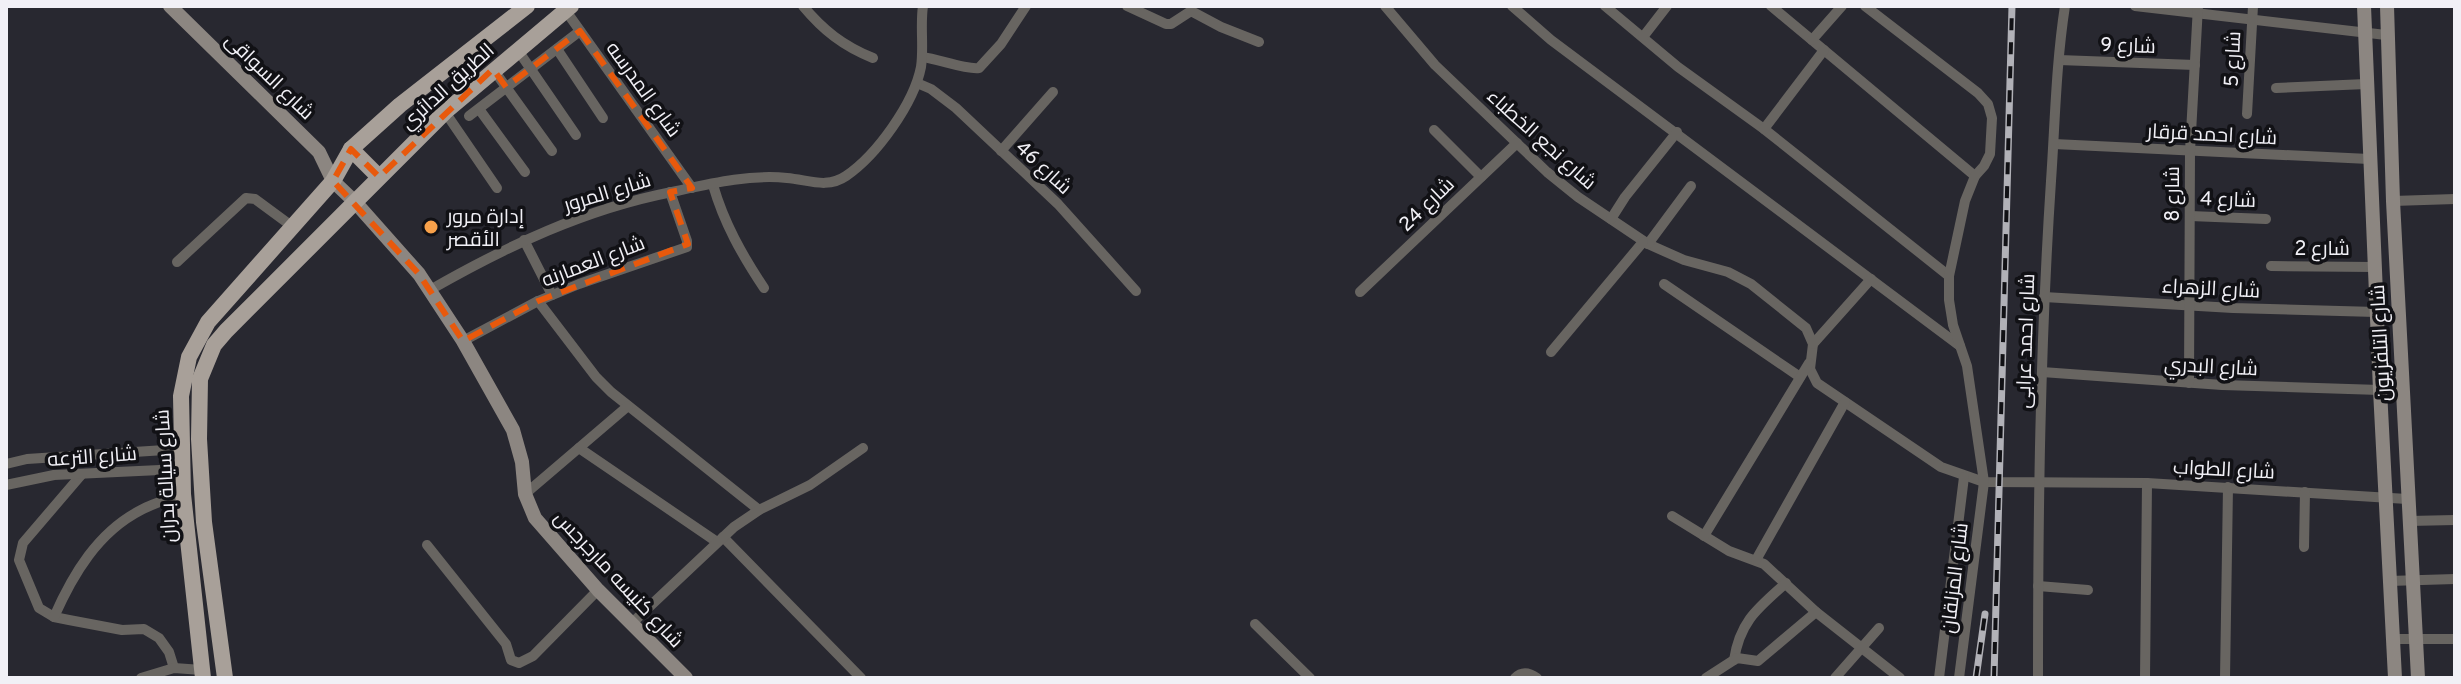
<svg xmlns="http://www.w3.org/2000/svg" width="2461" height="684" font-family="Overpass,Cairo,sans-serif">
<rect width="100%" height="100%" fill="#282830"/>
<g fill="none" stroke-linecap="round" stroke-linejoin="round">
<!-- street -->
<g stroke="#686561" stroke-width="10">
<path d="M803,6C823,30 843,46 873,58"/>
<path d="M1127,6L1166,24H1171L1191,11L1221,27L1259,42"/>
<path d="M1385,6L1435,65L1547,172L1578,197L1648,244L1684,260L1728,272L1751,284L1806,328L1813,344L1810,369L1817,383L1941,467L1984,482L2147,483L2407,499"/>
<path d="M1512,6L1551,40L1960,346"/>
<path d="M1605,6L1678,67L1764,129L1949,276"/>
<path d="M1771,6L1975,176"/>
<path d="M1865,6L1978,93L1988,104L1992,118L1990,154L1984,166L1975,176L1965,201L1949,276V300L1953,325L1967,366L1984,482L1959,678"/>
<path d="M2135,6L2386,35"/>
<path d="M566,11L692,188"/>
<path d="M1643,37L1667,6"/>
<path d="M1812,40L1842,6"/>
<path d="M517,49L576,135"/>
<path d="M557,49L603,118"/>
<path d="M922,57C939,59 966,70 979,68L1001,44L1026,6"/>
<path d="M2059,60L2195,65"/>
<path d="M493,69L552,151"/>
<path d="M917,83L931,89L956,108L1058,204L1136,291"/>
<path d="M2276,88L2366,84"/>
<path d="M479,109L525,172"/>
<path d="M445,112L497,188"/>
<path d="M2247,114L2253,6"/>
<path d="M469,116L580,31"/>
<path d="M1764,129L1824,50"/>
<path d="M1434,130L1481,177"/>
<path d="M2054,144L2369,159"/>
<path d="M1001,151L1053,92"/>
<path d="M713,185C724,223 742,255 764,288"/>
<path d="M2393,201L2455,199"/>
<path d="M2190,216L2266,219"/>
<path d="M1611,219L1625,197L1677,132"/>
<path d="M524,240L552,295"/>
<path d="M1648,244L1691,186"/>
<path d="M177,262L246,198L255,199L293,227"/>
<path d="M2271,266L2374,267"/>
<path d="M1664,284L1800,377"/>
<path d="M430,290C507,246 585,209 672,192C709,184 750,174 787,178C809,180 827,189 846,176C877,155 914,103 921,67C924,47 920,26 923,6"/>
<path d="M1360,292L1517,143"/>
<path d="M2044,297L2233,308L2376,312"/>
<path d="M538,301L596,377L611,392L759,510"/>
<path d="M463,341L538,301L579,284L687,247V241L670,192"/>
<path d="M1813,344L1871,279"/>
<path d="M1551,352L1643,242"/>
<path d="M2042,372L2222,385L2380,390"/>
<path d="M2189,383L2190,151L2198,6"/>
<path d="M579,448L717,542"/>
<path d="M6,464L27,459L180,449"/>
<path d="M82,474L23,543L19,560L39,608L54,617L69,620L122,630L144,629L159,638L169,652L174,668"/>
<path d="M6,485L54,475L181,469"/>
<path d="M525,494L628,406"/>
<path d="M1672,516L1729,551L1764,564L1816,612L1900,678"/>
<path d="M2409,521L2455,520"/>
<path d="M1704,536L1809,363"/>
<path d="M723,537L861,678"/>
<path d="M427,545L506,644L511,660L519,663L533,656L598,590"/>
<path d="M2304,547L2305,492"/>
<path d="M1756,560L1845,402"/>
<path d="M2389,581L2455,579"/>
<path d="M2038,586L2088,590"/>
<path d="M54,617C73,574 98,532 141,510C154,503 169,499 183,494"/>
<path d="M631,624L734,527L759,510L810,485L863,448"/>
<path d="M1255,624L1310,678"/>
<path d="M2392,639H2455"/>
<path d="M1734,660C1740,621 1758,608 1786,583"/>
<path d="M141,678L174,668L202,670"/>
<path d="M1515,678C1522,671 1530,673 1537,678"/>
<path d="M1706,678L1737,658L1758,661L1816,612"/>
<path d="M1835,678L1879,628"/>
<path d="M1939,678L1964,477"/>
<path d="M2038,678C2038,512 2040,347 2051,181C2055,123 2056,64 2065,6"/>
<path d="M2145,678L2147,483"/>
<path d="M2225,678L2228,487"/>
</g>
<!-- secondary -->
<g stroke="#8c8681" stroke-width="14">
<path d="M170,6L319,152L333,181L355,202L419,274L463,341L513,430L522,462L525,494L535,518L598,590L686,678"/>
<path d="M2364,6L2380,390L2395,678"/>
<path d="M2387,6L2393,201L2418,678"/>
</g>
<!-- primary -->
<g stroke="#a8a099" stroke-width="16">
<path d="M351,149L379,177"/>
<path d="M203,678L183,494L181,396L189,357L208,322L333,181L351,149L400,105L527,6"/>
<path d="M225,678L204,522L199,439L200,379L214,345L226,331L445,112L571,6"/>
</g>
<!-- rail casing -->
<g stroke="#b1b1b7" stroke-width="7">
<g id="rail">
<path d="M1976,678L1985,614"/>
<path d="M1994,678L2012,6"/>
</g>
</g>
<!-- rail -->
<use href="#rail" stroke="#111115" stroke-width="4" stroke-dasharray="12" stroke-linecap="butt"/>
</g>
<!-- marked area -->
<path fill="none" stroke="#e8590c" stroke-width="6" stroke-dasharray="16 10" stroke-linejoin="round" d="M580,31L692,188L670,192L688,244L538,301L463,341L419,274L333,181L351,149L379,177L493,69L506,87Z"/>
<!-- markers -->
<circle fill="#f8a14a" stroke="#111115" stroke-width="3" cx="431" cy="227" r="8"/>
<g text-anchor="middle" stroke-width="7" stroke-linejoin="round" paint-order="stroke">
<!-- street labels -->
<g font-size="20" fill="#f1f0f6" stroke="#111115">
<text transform="translate(2128 45) rotate(2)" y="7">شارع 9</text>
<text transform="translate(2232 59) rotate(-87)" y="7">شارع 5</text>
<text transform="translate(270 76) rotate(44)" y="7">شارع السواقى</text>
<text transform="translate(447 86) rotate(-42)" y="7">الطريق الدائري</text>
<text transform="translate(644 89) rotate(54)" y="7">شارع المدرسه</text>
<text transform="translate(2212 134) rotate(3)" y="7">شارع احمد قرقار</text>
<text transform="translate(1542 139) rotate(42)" y="7">شارع نجع الخطباء</text>
<text transform="translate(1044 167) rotate(43)" y="7">شارع 46</text>
<text transform="translate(607 192) rotate(-17)" y="7">شارع المرور</text>
<text transform="translate(2172 194) rotate(-90)" y="7">شارع 8</text>
<text transform="translate(2228 199) rotate(2)" y="7">شارع 4</text>
<text transform="translate(1426 204) rotate(-44)" y="7">شارع 24</text>
<text x="2322" y="255">شارع 2</text>
<text transform="translate(593 261) rotate(-21)" y="7">شارع العمارنه</text>
<text transform="translate(2211 288) rotate(3)" y="7">شارع الزهراء</text>
<text transform="translate(2025 341) rotate(-88)" y="7">شارع احمد عرابى</text>
<text transform="translate(2380 343) rotate(-93)" y="7">شارع التلفزيون</text>
<text transform="translate(2211 366) rotate(3)" y="7">شارع البدري</text>
<text transform="translate(92 456) rotate(-4)" y="7">شارع الترعه</text>
<text transform="translate(2224 469) rotate(3)" y="7">شارع الطواب</text>
<text transform="translate(165 476) rotate(-93)" y="7">شارع سيالة بدران</text>
<text transform="translate(1954 578) rotate(-83)" y="7">شارع المزلقان</text>
<text transform="translate(619 579) rotate(47)" y="7">شارع كنيسه مارجرجس</text>
</g>
<!-- poi labels -->
<g font-size="20" fill="#f1f0f6" stroke="#111115" text-anchor="start">
<text x="447" y="223">إدارة مرور<tspan x="447" dy="23">الأقصر</tspan></text>
</g>
</g>
<!-- border -->
<rect width="2461" height="684" fill="none" stroke="#f1f0f6" stroke-width="16"/>
</svg>
